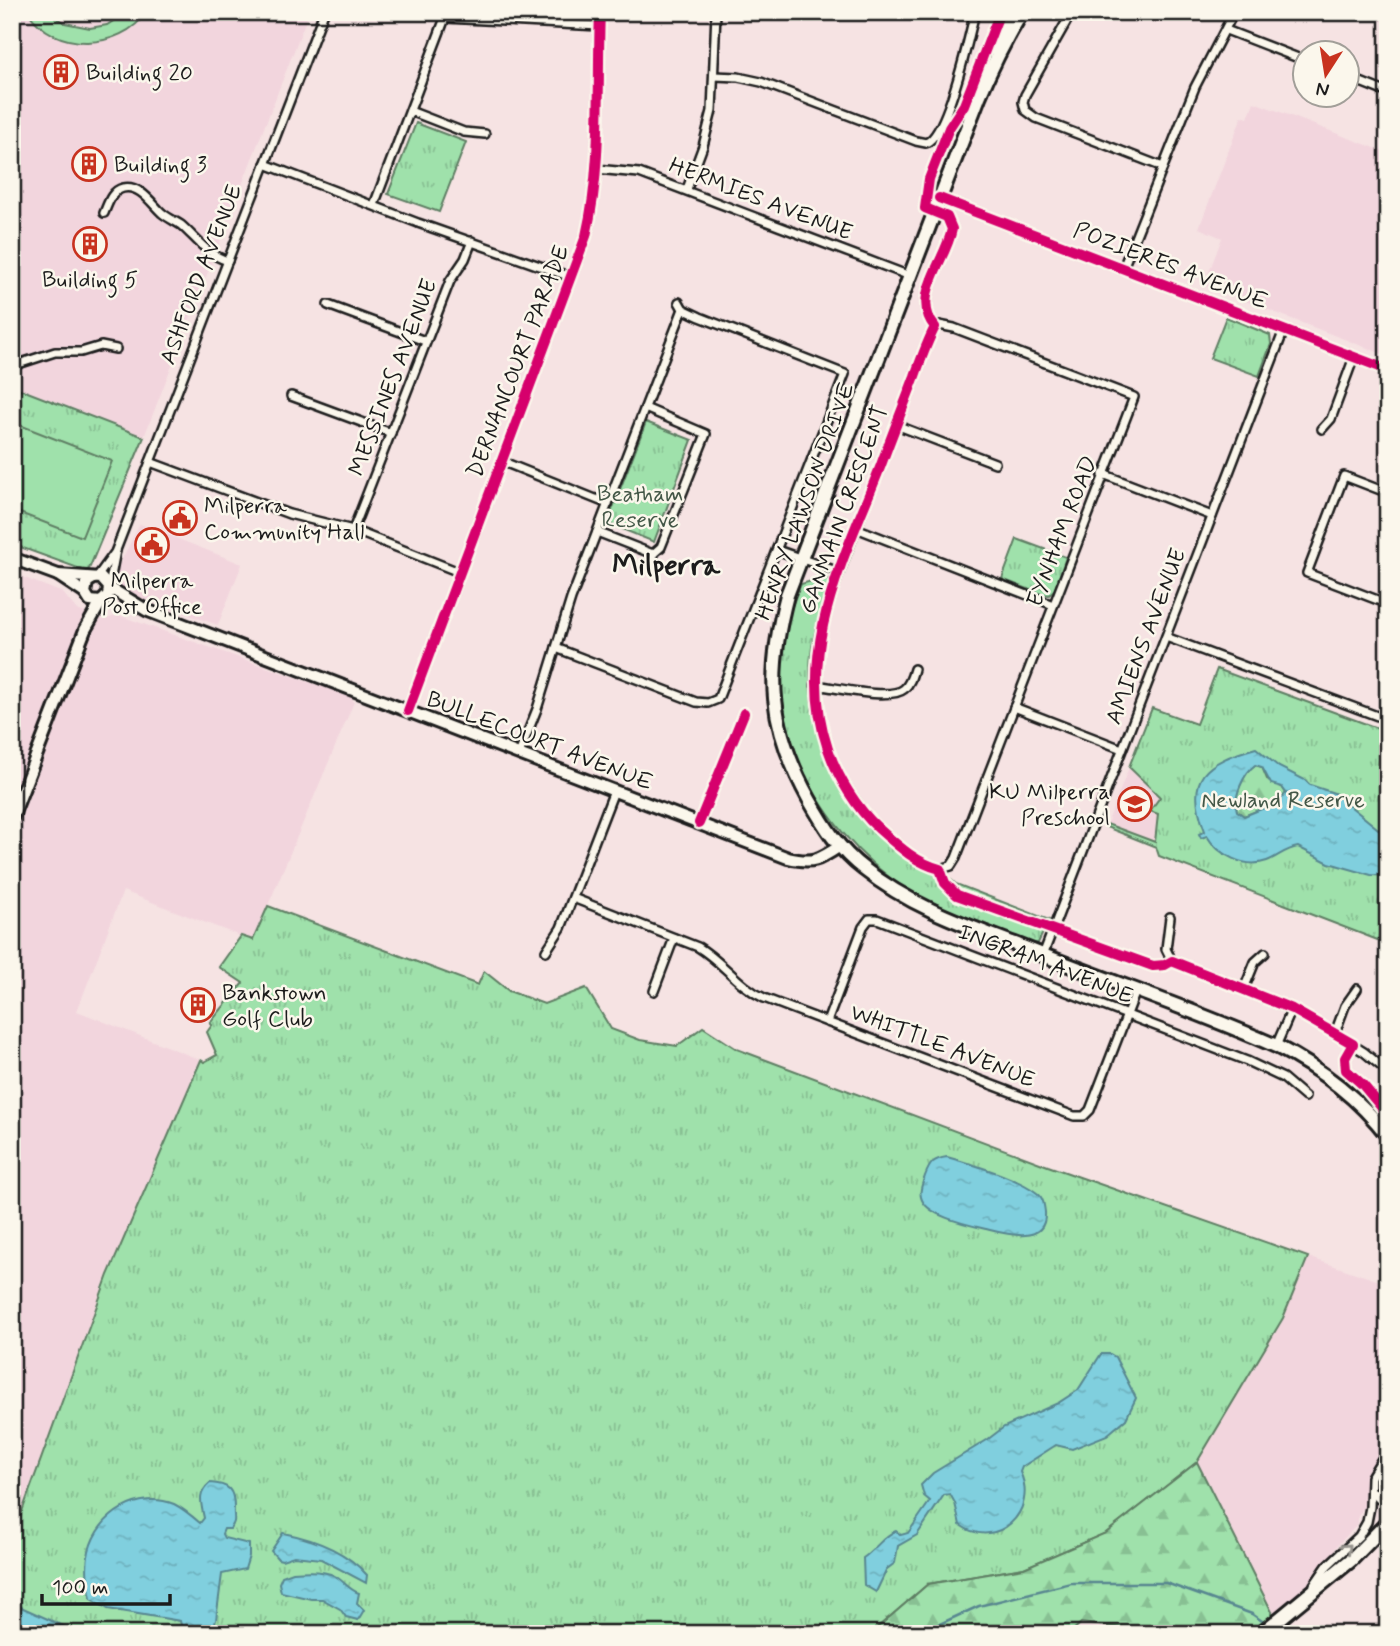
<svg xmlns="http://www.w3.org/2000/svg" width="1400" height="1646" font-family="Mynerve,sans-serif">
<defs>
<pattern id="grass-tufts" width="24" height="20" patternUnits="userSpaceOnUse" patternTransform="scale(1.75)"><rect width="24" height="20" fill="#9fe1ab"/><path d="M3 7l-1-3M5 7V3M7 7l1-3M15 17l-1-3M17 17v-4M19 17l1-3" fill="none" stroke="#88c093"/></pattern>
<pattern id="forest-firs" width="22" height="20" patternUnits="userSpaceOnUse" patternTransform="scale(1.75)"><rect width="22" height="20" fill="#9fe1ab"/><path d="M5 1l3.5 6h-7zM16 11l3.5 6h-7z" fill="#88c093"/></pattern>
<pattern id="water-ripples" width="26" height="14" patternUnits="userSpaceOnUse" patternTransform="scale(1.75)"><rect width="26" height="14" fill="#80cfde"/><path d="M2 4q2-2 4 0t4 0M15 11q2-2 4 0t4 0" fill="none" stroke="#6eb1be"/></pattern>
</defs>
<rect width="100%" height="100%" fill="#f6e3e3"/>
<filter id="ink" filterUnits="userSpaceOnUse"><feTurbulence type="fractalNoise" baseFrequency=".0143" numOctaves="2"/><feDisplacementMap in="SourceGraphic" scale="14" xChannelSelector="R" yChannelSelector="G"/><feConvolveMatrix kernelMatrix="1 2 1 2 8 2 1 2 1" color-interpolation-filters="sRGB"/></filter>
<g filter="url(#ink)">
<!-- built -->
<g fill="#f2d5dd">
<path d="M12,12H309L144,437L12,386Z"/>
<path d="M1254,102L1388,153V356L1204,285L1222,238L1199,228L1242,116L1248,118Z"/>
<path d="M140,524L242,564L218,625L148,601L120,590L115,585L114,578L120,563Z"/>
<path d="M12,573L63,593L77,610L104,620L118,615L351,697L354,702L253,941L123,891L77,1011L201,1060L109,1275L12,1539Z"/>
<path d="M1129,767L1160,798L1150,811L1158,814L1155,843L1107,824Z"/>
<path d="M1308,1257L1388,1284V1469L1373,1489L1367,1503L1358,1516V1524L1337,1546L1316,1579L1273,1614L1197,1462L1283,1318Z"/>
</g>
<!-- grass -->
<g fill="url(#grass-tufts)" stroke="#5e7e64" stroke-width="2">
<path d="M416,123L466,142L439,212L388,194Z"/>
<path d="M1226,317L1270,335L1271,344L1259,376L1210,358Z"/>
<path d="M12,386L144,437L89,569L86,571L12,544Z"/>
<path d="M646,422L692,440L654,542L607,523Z"/>
<path d="M1017,539L1066,557L1055,589L1049,595L1041,594L1002,579Z"/>
<path d="M825,577L831,582C821,610 810,640 810,670C809,736 837,803 889,845C900,854 911,862 924,869C940,876 941,870 956,884L1049,920L1038,943C1022,945 984,925 968,919C949,911 928,903 910,892C809,827 747,699 801,584Z"/>
<path d="M1217,669L1388,732V944L1159,856L1156,847L1106,827L1107,824L1155,842L1158,814L1150,811L1160,797L1129,767L1152,708L1196,724Z"/>
<path d="M268,906L478,985L484,971L509,991L544,1004L586,988L611,1029L640,1040L677,1046L703,1027L737,1049L1048,1166L1308,1257L1283,1318L1197,1462L1106,1533L1024,1568L928,1584L870,1634H68L12,1609V1539L108,1275L201,1060L204,1062L217,1055L207,1032L212,1025L210,1023L243,983L219,967L241,936L253,940Z"/>
</g>
<!-- forest -->
<g fill="url(#forest-firs)" stroke="#5e7e64" stroke-width="2">
<path d="M1255,765L1262,767L1267,779L1282,787L1286,793L1279,802L1244,816L1237,811C1232,798 1244,772 1255,765Z"/>
<path d="M1197,1462L1273,1614L1247,1634H1176L1081,1623L1069,1634H870L928,1584L1024,1568L1106,1533Z"/>
</g>
<!-- pitch -->
<g fill="#9fe1ab" stroke="#5e7e64" stroke-width="2">
<path d="M28,12H49L65,23L90,28L107,25L127,12H147C120,51 54,53 28,12Z"/>
<path d="M12,422L112,461L82,537L12,510Z"/>
</g>
<!-- water -->
<g fill="url(#water-ripples)" stroke="#588790" stroke-width="2" fill-rule="evenodd">
<path d="M1256,748L1279,767L1305,780L1310,785L1334,793L1388,837V876L1371,875L1329,863L1298,847C1285,849 1278,857 1267,861C1245,869 1218,855 1207,836L1201,838L1199,834L1205,831C1184,777 1205,762 1256,748ZM1255,765L1262,767L1271,784L1282,787L1286,793L1279,802L1244,816L1237,811C1233,797 1244,773 1255,765Z"/>
<path d="M947,1157C972,1164 1017,1177 1037,1193C1043,1197 1044,1204 1045,1212C1047,1246 1006,1234 986,1229C969,1225 925,1216 921,1197C919,1190 923,1182 925,1176C930,1163 933,1159 947,1157Z"/>
<path d="M1101,1354H1110L1115,1357L1136,1398L1126,1419L1107,1435L1072,1449L1056,1445L1022,1467L1020,1472C1039,1512 996,1551 960,1525L955,1503L950,1494L944,1495L917,1535L898,1546L895,1563L887,1569L876,1592L864,1585L863,1558C875,1550 885,1534 896,1531L901,1535L908,1533L930,1501L924,1496L921,1485L933,1473L987,1440L1004,1427L1058,1403L1078,1390Z"/>
<path d="M210,1483C229,1484 234,1490 234,1507C233,1517 237,1521 230,1529H224L222,1534L224,1538L249,1544V1556L245,1569L222,1574L216,1620L211,1634H183L180,1621L108,1609L91,1599C88,1583 85,1567 89,1551C98,1514 139,1490 174,1504C184,1509 192,1516 200,1523L204,1518C201,1503 197,1494 210,1483Z"/>
<path d="M283,1533C314,1539 346,1551 367,1575L366,1583L321,1559L294,1556L282,1560L278,1559L271,1551Z"/>
<path d="M293,1572C304,1571 325,1570 335,1576C344,1581 348,1589 359,1593L357,1603L364,1610L358,1620L346,1617L340,1609L322,1599H311L281,1592L279,1583L282,1576Z"/>
<path d="M12,1603L81,1634H39L12,1620Z"/>
</g>
<g fill="none" stroke-linecap="round" stroke-linejoin="round">
<!-- stream -->
<g stroke="#588790" stroke-width="2.5">
<path d="M1274,1629L1281,1634"/>
<path d="M918,1634L979,1606L1071,1583H1166L1252,1614L1265,1623"/>
<path d="M1369,1634L1388,1624"/>
</g>
<!-- minor casing -->
<g stroke="#1c1c1c" stroke-width="12">
<g id="minor">
<path d="M1072,12L1025,95L1023,102L1025,110L1036,118L1163,167"/>
<path d="M1226,30L1306,61"/>
<path d="M714,76L738,77L761,82L916,141L926,143C948,134 969,37 975,12"/>
<path d="M1348,77L1388,93"/>
<path d="M410,111L464,132L485,134"/>
<path d="M265,164L418,223L571,277"/>
<path d="M596,169L639,173L910,276"/>
<path d="M687,189L703,146L712,111L716,12"/>
<path d="M939,198L1388,370"/>
<path d="M374,205L445,18L599,26"/>
<path d="M104,213C108,204 111,191 123,188C140,184 152,204 162,213C168,218 175,221 181,225C197,239 206,254 228,261"/>
<path d="M1123,268L1195,87L1234,12"/>
<path d="M328,305L425,341"/>
<path d="M939,325L954,328L1134,397L956,858L951,866L940,869C908,861 876,830 858,804C783,700 823,613 865,507C886,450 908,394 930,338L935,327Z"/>
<path d="M12,366L55,352H81L101,346L116,349"/>
<path d="M291,396L391,433"/>
<path d="M645,408L706,434L661,547L653,554"/>
<path d="M896,425L995,463"/>
<path d="M1322,429L1331,419L1354,357"/>
<path d="M501,461L608,504"/>
<path d="M150,462L289,514L353,530L459,572"/>
<path d="M1103,474L1212,516"/>
<path d="M1388,493L1344,476L1307,573L1388,604"/>
<path d="M856,528L1053,605"/>
<path d="M353,530L450,281L465,259L472,241"/>
<path d="M597,532L653,554L655,570"/>
<path d="M777,550L839,572"/>
<path d="M97,577L116,551"/>
<path d="M109,587L116,550L324,12"/>
<path d="M1166,637L1388,720"/>
<path d="M556,648L696,702L708,703L718,699L845,374L700,317L683,309L679,302"/>
<path d="M815,685C834,687 890,701 904,689C910,684 912,676 914,669"/>
<path d="M1014,707L1122,749"/>
<path d="M408,711L586,236C603,163 597,86 600,12"/>
<path d="M519,754L537,709L571,599L683,309"/>
<path d="M699,823L744,713"/>
<path d="M573,898L698,947C723,962 738,986 764,998L1074,1116H1084L1090,1110L1136,991"/>
<path d="M1170,917L1166,949L1172,961L1306,1016L1364,1052L1388,1072"/>
<path d="M546,951L561,928L614,791"/>
<path d="M1043,955L1284,330"/>
<path d="M1244,989L1255,962L1265,953"/>
<path d="M654,991L674,938"/>
<path d="M827,1022L863,927L869,919H877L1247,1061L1283,1078L1305,1097"/>
<path d="M1335,1033L1345,1006L1357,989"/>
<path d="M1276,1046L1292,1009"/>
<path d="M1382,1460L1383,1477L1388,1482"/>
<path d="M1371,1490L1388,1507"/>
<path d="M1314,1585L1327,1566L1359,1536L1367,1522L1370,1507L1371,1477L1382,1459"/>
</g>
</g>
<!-- secondary casing -->
<g stroke="#1c1c1c" stroke-width="16">
<g id="secondary">
<path d="M12,558L58,575L101,578L109,587L108,595L101,602L90,601L85,593L87,582L94,578"/>
<path d="M58,575L85,593"/>
<path d="M110,588L146,610L788,858C813,864 819,860 840,846"/>
<path d="M12,818L85,630L101,602"/>
</g>
</g>
<!-- primary casing -->
<g stroke="#1c1c1c" stroke-width="18">
<g id="primary">
<path d="M1022,12C1005,40 991,68 979,97L787,595C766,675 769,726 809,799C824,826 839,850 864,869C910,906 965,925 1020,946C1105,980 1193,1009 1276,1046C1319,1068 1358,1097 1388,1136"/>
<path d="M997,54V41L1009,12"/>
<path d="M1261,1634L1351,1560L1388,1522"/>
</g>
</g>
<!-- minor -->
<use href="#minor" stroke="#fbf7ec" stroke-width="7"/>
<!-- secondary -->
<use href="#secondary" stroke="#fbf7ec" stroke-width="10"/>
<!-- primary -->
<use href="#primary" stroke="#fbf7ec" stroke-width="12"/>
<!-- cycleway casing -->
<g stroke="#fbf7ec" stroke-width="15">
<g id="cycleway">
<path d="M1000,12L964,105L949,128L929,179L925,208L947,217L952,229C946,261 910,297 935,327C927,342 921,359 915,376C904,405 892,435 881,465C845,557 794,649 828,749C838,778 856,808 879,829C897,845 916,863 940,869L945,883L957,895L1153,966L1165,965L1172,961L1292,1009L1353,1044L1345,1058L1346,1070L1363,1085L1388,1115"/>
<path d="M939,198L1388,370"/>
<path d="M408,711L586,236C603,163 597,86 600,12"/>
<path d="M699,823L744,713"/>
</g>
</g>
<!-- cycleway -->
<use href="#cycleway" stroke="#d6006c" stroke-width="10"/>
</g>
<!-- one-way arrows -->
<defs><path id="oneway-chevron" d="M-2-3.5L2.5 0L-2 3.5" fill="none" stroke-width="1.6" stroke-linecap="round" stroke-linejoin="round" transform="scale(1.75)"/></defs>
<use stroke="#97948e" href="#oneway-chevron" transform="translate(1347 1548) rotate(-43)"/>
</g>
<!-- icons -->
<defs>
<g id="building-ring" transform="scale(1.75)"><circle r="9.5" fill="#fbf7ec" stroke="#c8321e" stroke-width="1.5"/><path d="M-4-6H4V6H1V3H-1V6H-4ZM-2.5-4.3h1.7v1.8h-1.7ZM.8-4.3h1.7v1.8H.8ZM-2.5-1h1.7V.8h-1.7ZM.8-1h1.7V.8H.8Z" fill="#c8321e"/></g>
<g id="civic-ring" transform="scale(1.75)"><circle r="9.5" fill="#fbf7ec" stroke="#c8321e" stroke-width="1.5"/><path d="M-.6-6.5H3V-4.5H.6V-3L4-1V1h2V6H-6V1h2V-1L-.6-3ZM-1.2 2.5V6h2.4V2.5Z" fill="#c8321e"/></g>
<g id="school-ring" transform="scale(1.75)"><circle r="9.5" fill="#fbf7ec" stroke="#c8321e" stroke-width="1.5"/><path d="M0-5L7-2L0 1L-7-2ZM-4 1L0 2.5L4 1V4Q0 6-4 4Z" fill="#c8321e"/></g>
</defs>
<g fill-rule="evenodd">
<use href="#building-ring" x="61" y="72"/>
<use href="#building-ring" x="89" y="164"/>
<use href="#building-ring" x="90" y="244"/>
<use href="#civic-ring" x="180" y="518"/>
<use href="#civic-ring" x="152" y="545"/>
<use href="#school-ring" x="1135" y="804"/>
<use href="#building-ring" x="198" y="1005"/>
</g>
<g text-anchor="middle" stroke-width="5" stroke-linejoin="round" paint-order="stroke">
<!-- poi labels -->
<g font-size="23" fill="#1c1c1c" stroke="#fbf7ec" text-anchor="start">
<text x="86" y="80">Building 20</text>
<text x="114" y="172">Building 3</text>
<text x="90" y="287" text-anchor="middle">Building 5</text>
<text x="204" y="513">Milperra<tspan x="204" dy="26">Community Hall</tspan></text>
<text x="152" y="588" text-anchor="middle">Milperra<tspan x="152" dy="26">Post Office</tspan></text>
<text x="1110" y="799" text-anchor="end">KU Milperra<tspan x="1110" dy="26">Preschool</tspan></text>
<text x="222" y="1000">Bankstown<tspan x="222" dy="26">Golf Club</tspan></text>
</g>
<!-- street labels -->
<g font-size="23" fill="#1c1c1c" stroke="#fbf7ec">
<text transform="translate(761 198) rotate(21)" y="8">HERMIES AVENUE</text>
<text transform="translate(1171 265) rotate(21)" y="8">POZIERES AVENUE</text>
<text transform="translate(200 274) rotate(-69)" y="8">ASHFORD AVENUE</text>
<text transform="translate(517 361) rotate(-69)" y="8">DERNANCOURT PARADE</text>
<text transform="translate(392 377) rotate(-69)" y="8">MESSINES AVENUE</text>
<text transform="translate(804 501) rotate(-70)" y="8">HENRY LAWSON DRIVE</text>
<text transform="translate(843 509) rotate(-70)" y="8">GANMAIN CRESCENT</text>
<text transform="translate(1061 531) rotate(-69)" y="8">EYNHAM ROAD</text>
<text transform="translate(1145 636) rotate(-69)" y="8">AMIENS AVENUE</text>
<text transform="translate(540 740) rotate(21)" y="8">BULLECOURT AVENUE</text>
<text transform="translate(1046 963) rotate(21)" y="8">INGRAM AVENUE</text>
<text transform="translate(943 1045) rotate(21)" y="8">WHITTLE AVENUE</text>
</g>
<!-- park labels -->
<g font-size="23" fill="#435747" stroke="#fbf7ec">
<text x="640" y="501">Beatham<tspan x="640" dy="26">Reserve</tspan></text>
<text x="1283" y="807">Newland Reserve</text>
</g>
<!-- district labels -->
<g font-size="30" font-weight="bold" fill="#1c1c1c" stroke="#fbf7ec">
<text x="666" y="574">Milperra</text>
</g>
</g>
<!-- margin -->
<rect width="1400" height="1646" fill="none" stroke="#fbf7ec" stroke-width="42"/>
<rect x="21" y="21" width="1358" height="1604" fill="none" stroke="#1c1c1c" stroke-width="2.5" filter="url(#ink)"/>
<!-- north arrow -->
<g transform="translate(1326 74) rotate(192)"><circle r="33" fill="#fbf7ec" stroke="#a29f99" stroke-width="2"/>
<path d="M0-5L12 26L0 18L-12 26Z" fill="#c8321e"/>
<text y="-10" font-size="19" font-weight="bold" text-anchor="middle" fill="#1c1c1c">N</text>
</g>
<!-- scale -->
<path d="M42 1594v10h128v-10" fill="none" stroke="#1c1c1c" stroke-width="3.5"/>
<text x="52" y="1594" font-size="21" fill="#1c1c1c" stroke="#fbf7ec" stroke-width="5" paint-order="stroke">100 m</text>
</svg>
